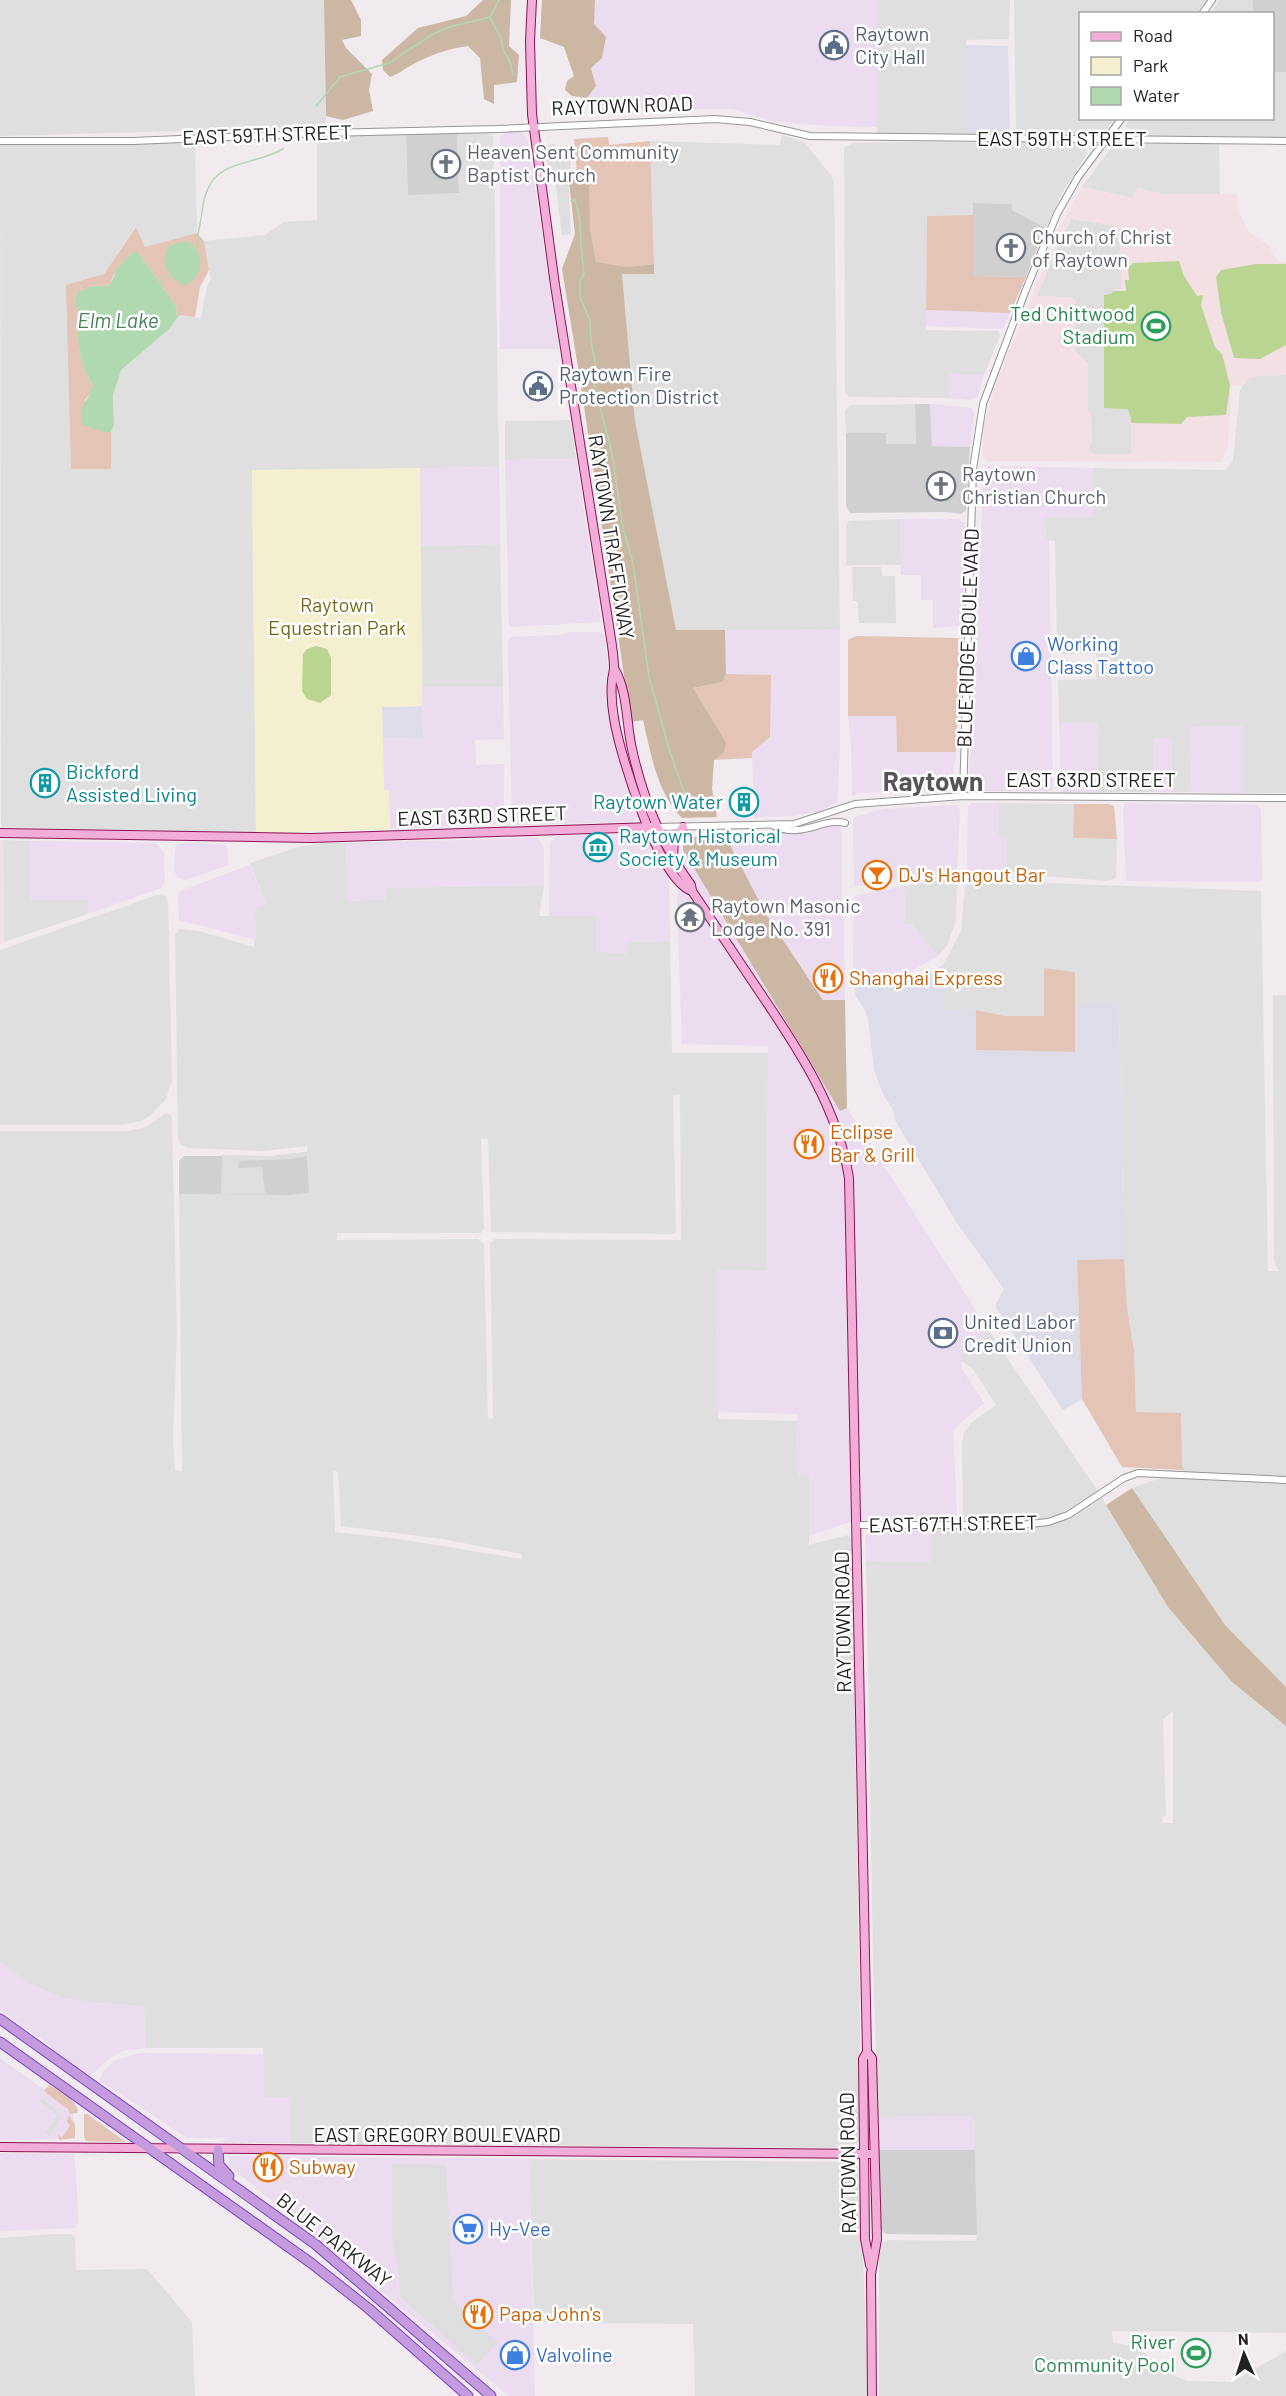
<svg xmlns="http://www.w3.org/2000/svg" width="1286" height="2396" font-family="Barlow,sans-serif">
<rect width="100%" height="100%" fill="#f1eaee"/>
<!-- residential -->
<g fill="#e0dfe0" fill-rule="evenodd">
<path d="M0,0H324L326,127L0,136Z"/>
<path d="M877,0H1010L1009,39L966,40V135L877,133Z"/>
<path d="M1014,0H1208L1197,13L1080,14V118L1116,119L1101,135L1026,136L1020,135L1016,130Z"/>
<path d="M1220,0H1253V13H1210Z"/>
<path d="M1273,72H1286V138L1136,136L1127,131L1126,125L1130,118H1272Z"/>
<path d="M487,132L493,136L494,164L499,467L252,471L256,833L1,827L0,145L195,142L197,233L145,247L135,227L104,274L71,469H110L111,432L114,425L113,395L116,380L121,370L180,315L201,318L207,286L211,279L204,241L265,235L284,222L317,220V136L406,134L408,194L459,193L457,133Z"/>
<path d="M782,135L804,142L831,175L834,183L840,629L676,631L635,422L622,274L654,273L650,141L780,145Z"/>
<path d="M917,142L1077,143L1085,147L1087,153L1060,197L1046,228L1012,210V204L973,203V215L927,216L926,330L999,331L1000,336L984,375H949V398L849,397L845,392L844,147L854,143Z"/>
<path d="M1219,143L1220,194H1163L1138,188L1134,198L1082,187L1111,148L1117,144Z"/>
<path d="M1286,375V793H1243L1242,726L1190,727L1192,792H1173L1171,738L1153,739L1154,792H1098L1097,723H1059L1058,680L1096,679V654H1057L1055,541L1046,540L1045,517H1093V468L1226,470L1233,460L1240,390L1243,385L1249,378L1256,376Z"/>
<path d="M915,404L916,444H886L885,433H846L845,411L850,405Z"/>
<path d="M570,420L576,459L505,460V421Z"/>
<path d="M900,519L901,565H846V526L849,521Z"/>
<path d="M500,544L503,687H422L421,546Z"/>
<path d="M999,803L1074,804L1073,838L1117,839L1116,878L1108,881L1007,873V837H998Z"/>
<path d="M3,840L30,841V899L88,900V914L4,942Z"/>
<path d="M324,843H346L348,901L386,899L385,888L544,885L539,916H596L628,942L670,941L672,1053H768L767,1271L717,1270L718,1419L797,1421L798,1475H809V1545L848,1535L852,1540L860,2033V2139L854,2148L290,2143L289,2097H264L263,2048H145L144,2006L96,2003L62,1998L28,1983L0,1961V1131H129L146,1127L166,1113L171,1115L172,1122L177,1334L173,1438L175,1470L182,1471L179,1194L290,1195L309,1193L307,1146L264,1151L188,1148L180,1144L178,1139L175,934L180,929L199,931L254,947L255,908L266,904L250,863L298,847ZM680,1094L681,1240L495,1239L490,1243L493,1418L488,1419L484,1244L478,1239L337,1240V1233H481L484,1229L481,1138L488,1139L491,1232L674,1234L676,1231L673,1095ZM333,1471L338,1472L341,1526L442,1539L521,1554L522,1559L399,1539L335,1532Z"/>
<path d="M950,879H953L957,885L956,920L948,944L938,956L912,924L905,925L904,886Z"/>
<path d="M968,880L1261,891L1268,1271H1280L1275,1265L1274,1258L1273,995H1286V1687L1225,1625L1132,1488L1184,1470L1136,1412L1134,1350L1127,1308L1124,1259L1119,1004H1075V972L1044,969V1017L1005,1016L976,1010H943V965L961,931L965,888Z"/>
<path d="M157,895L166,896L168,903L172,1080L166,1099L151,1115L141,1121L120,1125H0V950Z"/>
<path d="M989,1331L1097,1490L1168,1607L1232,1682L1286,1726V2333L1112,2331L1113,2343L1135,2346L1169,2373L1187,2381L1232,2382L1286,2351V2396H879V2245L888,2240L976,2241L977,2235L974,2116L878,2117L873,1962L866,1561L931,1562V1527H963L962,1443L964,1433L972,1422L996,1405L973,1369L962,1361V1356ZM1173,1711V1823H1163L1162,1818L1166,1815L1163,1719Z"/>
<path d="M529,2159L857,2162L860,2171L868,2396H695L693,2324L534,2323Z"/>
<path d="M53,2234H71L75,2238L76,2270L147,2269L192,2322L195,2396H0V2238Z"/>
</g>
<!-- commercial -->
<g fill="#ecdcef">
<path d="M595,0H877V127L827,126L772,121L732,109L600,110L587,98L596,86L591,68Z"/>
<path d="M504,131L522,132L528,141L559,349H500V138Z"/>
<path d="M926,310L1010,313L1003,329L926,326Z"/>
<path d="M949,374L984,375L977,397L970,400L949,398Z"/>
<path d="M930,404L972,408L974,413L970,447L932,446Z"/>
<path d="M576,459L601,622L509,627L505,460Z"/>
<path d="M989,466L1093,468L1094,517L1045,518L1046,540H1049L1053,788L1051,791H986L972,790L969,786L983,491L981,474L983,470Z"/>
<path d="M499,467L500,544L421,546L420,468Z"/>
<path d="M900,519H958L965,523L963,619L960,626L933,628V600H921V575H901Z"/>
<path d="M840,629V751L837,803L817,812L793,816L754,818L752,752L771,675L726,674L725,630Z"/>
<path d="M570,632H599L604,634L619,754L637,816L634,821L628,822L518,825L512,820L508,641L511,637L560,635Z"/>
<path d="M422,687H503L504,739L475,740L476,765L504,764V819L501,824L390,829L389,791H384L383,738L423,739Z"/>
<path d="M848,716H896L897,752H956L952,786L943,791L860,793L852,796L851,746Z"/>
<path d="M1059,723H1097L1098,792H1063L1061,789Z"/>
<path d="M1243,726V793L1192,792L1190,727Z"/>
<path d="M1153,738H1171L1173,792H1154Z"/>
<path d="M972,803H999L998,836L1007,837V873L967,871L968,806Z"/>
<path d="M1127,803L1258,805L1261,810L1262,880L1256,882L1126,881L1123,812L1124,804Z"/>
<path d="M957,805L960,809L957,871L921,875L859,886L854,885L853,820L855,817L883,809Z"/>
<path d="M835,824L841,828L842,836V906L763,908L731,847V836L794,833Z"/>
<path d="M646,835L669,875L670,941L629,942L628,954L596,952V916H549L550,842L558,836Z"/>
<path d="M538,838L544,847V885L386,888V899L348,901L346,843Z"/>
<path d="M30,841L154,843L158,845L164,853L165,882L161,888L88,914L87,900H30Z"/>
<path d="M185,843L227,845L228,865L186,880L179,879L174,871L175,850L177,845Z"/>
<path d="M683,850L840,1111L847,1108L989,1331L962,1356V1369L984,1403L953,1430L957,1515L954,1518L870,1520L847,1523L809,1536V1476L798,1475L797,1414L718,1412L717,1270L767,1271L768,1046L682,1044L677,903Z"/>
<path d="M250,865L266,904L255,908L256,940L179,920L178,895L180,891Z"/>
<path d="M904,886L905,925L912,924L938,956L910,972L896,975L857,976L853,970L854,897L857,895Z"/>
<path d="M841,913L844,920L845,1000H824L767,916Z"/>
<path d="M931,1527V1562L866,1561L865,1537L871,1529Z"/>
<path d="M0,1961L28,1983L62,1998L96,2003L144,2006L145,2048L122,2051L109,2059L91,2075L85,2074L53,2052L51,2046L0,2010Z"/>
<path d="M140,2053L263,2054L264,2097H289L290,2143H223L224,2138H187L99,2080L105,2069L116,2060Z"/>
<path d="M0,2058L73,2110V2139L0,2140Z"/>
<path d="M974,2116L975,2150H878V2117Z"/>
<path d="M0,2153L74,2154L77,2190L78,2223L75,2228L0,2231Z"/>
<path d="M228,2156L529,2159L535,2396H509L228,2165Z"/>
</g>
<!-- industrial -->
<g fill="#dddde9">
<path d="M966,45L1008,46L1010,127L1005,135H966Z"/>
<path d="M422,706L423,739L383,738L382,707Z"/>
<path d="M943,965V1009L976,1010L977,1050L1075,1052V1004H1119L1124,1259L1077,1260L1082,1399L1063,1410L995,1306L1004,1289L957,1223L896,1122L893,1110L883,1094L874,1070L868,1019L865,1010L856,997L854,987L857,984H912Z"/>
</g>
<!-- education -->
<g fill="#f3e0e4">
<path d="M1082,187L1133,198L1137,188L1163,194H1236L1240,215L1249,232L1268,245L1279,262H1286V375L1256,376L1249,378L1243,385L1231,386L1228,446L1221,462L987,461L984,458L982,454L984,427L996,382L1032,298L1037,281L1043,272L1055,245L1056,234Z"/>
<path d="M0,840H3L4,942L0,944Z"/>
</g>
<!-- religious -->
<g fill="#d0d0d0">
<path d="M1253,0H1286V72H1273L1272,14L1253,13Z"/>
<path d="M457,133L459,193L408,195L406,134Z"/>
<path d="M973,203L1012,204V210L1046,228L1026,277L973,276Z"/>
<path d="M915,404H930L932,446L970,447L966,510L961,514L947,512L850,513L846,506V433H886V444H916Z"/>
<path d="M307,1152L309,1193L290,1195L179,1194V1161L184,1156H272Z"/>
<path d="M878,2150H975L977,2235L887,2234L883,2232L880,2228Z"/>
</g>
<!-- grass -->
<g fill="#e4c4b7">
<path d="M608,137L609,145L650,141L654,264L626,267L596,263L590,229L586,173L577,174L574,139Z"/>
<path d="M973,215L974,276L1026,277L1010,313L926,310L927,216Z"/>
<path d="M136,227L145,247L197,233L204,241L209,270L200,287L195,317L180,315L177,318L176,306L138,252H133L113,276L110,285L89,287L78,292L75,299L80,317L77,329L80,354L84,369L93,386L91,393L85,400L104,432H111V469H71L66,285L104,274Z"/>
<path d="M856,636L958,638L960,640L956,752H897L896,716H848V640Z"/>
<path d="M726,674L771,675L770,737L752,752V758L714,760L726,742L693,688L723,682Z"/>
<path d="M1074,804H1108L1114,806L1117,839L1073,838Z"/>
<path d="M1044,968L1075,972V1052L976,1050V1010L1005,1016H1044Z"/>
<path d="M1124,1259L1127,1308L1134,1350L1136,1412L1181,1413L1182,1466L1184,1470L1122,1467L1082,1399L1077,1260Z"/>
<path d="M50,2085L71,2099L78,2109L77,2113L70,2114L68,2109L46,2093L44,2090Z"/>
<path d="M84,2114H87L126,2142L86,2141L84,2137Z"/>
<path d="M69,2116L75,2124V2138L59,2140L58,2135L62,2137L70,2126L67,2121Z"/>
</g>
<!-- forest -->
<g fill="#cbb7a4">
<path d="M324,0H351L361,20V36L342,40L346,48L372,74L369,90L373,111L343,120L326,116Z"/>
<path d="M483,0H511L509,46L519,55L517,82L494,85V104L484,99L480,58L468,46C447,49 429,55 410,66C402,70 399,74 390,77L383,70L382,60L418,28L466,16Z"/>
<path d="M542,0H595L594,24L606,37L602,58L591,68L596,86L587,98L572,96L565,90L567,81L574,76L564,47L540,38Z"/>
<path d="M586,173L589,182L590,229L596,262L626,267L654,264V274H622L635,421L676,630H725L726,674L723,682L693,688L726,742L724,752L714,760L712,789L717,817L682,818C657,793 651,754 643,720L631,722L581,386L562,269L575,234L569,182L577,174Z"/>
<path d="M731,836V847L767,916L823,1000H845L847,1108L840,1111L683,850V837Z"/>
<path d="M1132,1488L1225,1625L1286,1687V1726L1232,1682L1168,1607L1106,1505Z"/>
</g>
<!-- park -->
<path fill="#f4efce" d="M420,468L422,706L382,707L384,790H389L390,829L256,833L252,470Z"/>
<!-- pitch -->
<g fill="#bad592">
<path d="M1179,261L1184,276L1197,296L1203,295L1201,305L1215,347L1222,354L1230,385L1226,415L1187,417L1181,424L1131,423V418L1104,409V294H1111L1113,291H1126L1125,280H1129L1128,268L1133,263Z"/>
<path d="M1256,264H1286V345L1260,359L1234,358L1221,312L1216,277L1221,270Z"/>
<path d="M316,646L327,649L331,658V695L320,703L307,699L302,691L303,654L307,649Z"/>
</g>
<!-- parking -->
<g fill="#dedede">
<path d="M554,144L557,161L570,160L571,174L568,175L571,234L562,235L555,178L549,173L545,145Z"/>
<path d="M1071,219L1116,226L1115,231L1120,233L1121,289H1114L1111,294L1104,295V408L1128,409L1131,418V454H1094L1089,451L1092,440L1091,414L1088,410V363L1075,350L1076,301L1073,297L1037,296Z"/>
<path d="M852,567H881L882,576H895L896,623H859L858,604L857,601H853Z"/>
<path d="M307,1152V1156L291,1159L239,1161L238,1168L262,1167L265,1194H221L222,1155L272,1156Z"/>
<path d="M42,2099L60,2112L57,2115L61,2118L49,2136L45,2133L57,2115L40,2102Z"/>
<path d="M392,2164L446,2165L453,2301L498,2343L476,2365L400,2296L397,2258L392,2243Z"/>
</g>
<!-- water -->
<g fill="#b0d9b1">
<path d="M186,241C206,248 205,280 184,285C167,278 159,261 170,245Z"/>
<path d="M133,252H138L176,306L177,318L169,329L121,370L113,395L114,425L111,432H104L83,425C76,408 89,401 93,386L84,369L80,354L77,329L80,317L75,299L78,292L89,287L110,285L118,267Z"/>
</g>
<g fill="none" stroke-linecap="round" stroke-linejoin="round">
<!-- stream -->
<g stroke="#b0d9b1" stroke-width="1.5">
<path d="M490,18L501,37L503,50L510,62L513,75"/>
<path d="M316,106L340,77L389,63L433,34L449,27L490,17L499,0"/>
<path d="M571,200H575C581,216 580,229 581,245C582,255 583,265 584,275L580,280V298L590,320L591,341L597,374L594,384L612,453L623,528L633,563L649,677L670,752L690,809"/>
<path d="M196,246L198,244C197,233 201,222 202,212C208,156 247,169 283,149"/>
<path d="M160,283L170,275"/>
</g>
<!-- minor casing -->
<g stroke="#969696" stroke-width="8">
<g id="minor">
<path d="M1202,14L1212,0"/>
<path d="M0,141H133L325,133L497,129L715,119L750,122L810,136L1286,141"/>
<path d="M963,796L973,469L983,404L1025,292L1057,214L1078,177L1122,118"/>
<path d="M774,826C803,839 823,817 845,823"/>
<path d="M656,827L794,824L855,804L963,796L1286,798"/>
<path d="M858,1525H1020L1048,1522L1068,1515L1124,1478L1138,1473L1286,1480"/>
</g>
</g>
<!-- major casing -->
<g stroke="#8d1354" stroke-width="10">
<g id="major">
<path d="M532,0L530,41L532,114L555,285L609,626C611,640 614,654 614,668C614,672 612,677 612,681C611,693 612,707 614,718C619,753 659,881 692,891"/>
<path d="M614,668C628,691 626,723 632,749C643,799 661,844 691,885L692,891C715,925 738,960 761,994C799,1050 838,1109 849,1178L867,2052L872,2058L877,2239L871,2274L872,2396"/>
<path d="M0,833L312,838L653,827"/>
<path d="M673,858L674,840L683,827"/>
<path d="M867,2052L863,2059L865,2239L870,2265"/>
<path d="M0,2147L874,2154"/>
</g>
</g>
<!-- highway casing -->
<g stroke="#7d3fc7" stroke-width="11">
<g id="highway">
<path d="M0,2019L315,2244L491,2396"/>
<path d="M0,2042L311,2263L368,2308L468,2396"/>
<path d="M218,2150L219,2165L229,2176"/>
</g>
</g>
<!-- minor -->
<use href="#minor" stroke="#fff" stroke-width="6"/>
<!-- major -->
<use href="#major" stroke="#f2aed9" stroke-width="8"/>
<!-- highway -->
<use href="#highway" stroke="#c49cde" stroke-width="9"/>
</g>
<!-- icons -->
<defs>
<g id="civic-ring" transform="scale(1.5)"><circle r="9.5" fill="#fff" stroke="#5c6f8a" stroke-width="1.5"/><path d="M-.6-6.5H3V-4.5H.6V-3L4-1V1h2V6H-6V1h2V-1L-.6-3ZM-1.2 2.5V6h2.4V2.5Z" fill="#5c6f8a"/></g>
<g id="church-ring" transform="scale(1.5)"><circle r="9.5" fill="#fff" stroke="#6b7280" stroke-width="1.5"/><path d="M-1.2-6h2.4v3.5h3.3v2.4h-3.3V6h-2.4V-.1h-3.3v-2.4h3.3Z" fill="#6b7280"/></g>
<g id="stadium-ring" transform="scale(1.5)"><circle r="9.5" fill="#fff" stroke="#2e9e5b" stroke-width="1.5"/><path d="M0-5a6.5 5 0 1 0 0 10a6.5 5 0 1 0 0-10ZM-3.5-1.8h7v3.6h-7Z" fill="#2e9e5b"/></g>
<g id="shop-ring" transform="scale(1.5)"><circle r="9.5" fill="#fff" stroke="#3f7fe0" stroke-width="1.5"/><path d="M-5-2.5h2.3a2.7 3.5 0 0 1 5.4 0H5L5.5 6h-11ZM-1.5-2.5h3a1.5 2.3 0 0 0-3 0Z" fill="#3f7fe0"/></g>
<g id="building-ring" transform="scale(1.5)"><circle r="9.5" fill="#fff" stroke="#0f9aa8" stroke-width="1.5"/><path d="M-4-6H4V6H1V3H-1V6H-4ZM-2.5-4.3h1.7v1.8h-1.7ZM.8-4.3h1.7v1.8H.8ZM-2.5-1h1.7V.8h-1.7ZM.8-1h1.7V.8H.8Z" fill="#0f9aa8"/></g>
<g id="museum-ring" transform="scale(1.5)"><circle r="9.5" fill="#fff" stroke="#0f9aa8" stroke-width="1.5"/><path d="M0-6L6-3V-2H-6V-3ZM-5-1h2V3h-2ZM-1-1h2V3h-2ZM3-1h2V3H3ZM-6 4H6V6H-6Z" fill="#0f9aa8"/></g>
<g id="bar-ring" transform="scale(1.5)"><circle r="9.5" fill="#fff" stroke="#e8710a" stroke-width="1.5"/><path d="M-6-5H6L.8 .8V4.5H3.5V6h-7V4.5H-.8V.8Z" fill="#e8710a"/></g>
<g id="temple-ring" transform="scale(1.5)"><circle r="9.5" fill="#fff" stroke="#6b7280" stroke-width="1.5"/><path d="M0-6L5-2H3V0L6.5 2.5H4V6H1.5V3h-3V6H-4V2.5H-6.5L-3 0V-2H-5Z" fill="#6b7280"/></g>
<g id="restaurant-ring" transform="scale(1.5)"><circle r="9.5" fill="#fff" stroke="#e8710a" stroke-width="1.5"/><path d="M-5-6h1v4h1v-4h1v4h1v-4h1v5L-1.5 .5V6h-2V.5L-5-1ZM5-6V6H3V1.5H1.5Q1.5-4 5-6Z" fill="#e8710a"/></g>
<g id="bank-ring" transform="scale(1.5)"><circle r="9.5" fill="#fff" stroke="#5c6f8a" stroke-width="1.5"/><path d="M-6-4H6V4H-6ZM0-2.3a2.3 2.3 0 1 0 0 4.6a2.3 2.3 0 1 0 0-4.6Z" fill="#5c6f8a"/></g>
<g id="supermarket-ring" transform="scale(1.5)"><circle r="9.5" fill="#fff" stroke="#3f7fe0" stroke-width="1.5"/><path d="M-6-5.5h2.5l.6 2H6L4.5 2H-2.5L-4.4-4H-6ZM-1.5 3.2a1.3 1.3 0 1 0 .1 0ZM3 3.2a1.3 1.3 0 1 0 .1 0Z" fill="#3f7fe0"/></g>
</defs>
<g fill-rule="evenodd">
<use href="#civic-ring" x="834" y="45"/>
<use href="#church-ring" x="446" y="164"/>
<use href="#church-ring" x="1011" y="248"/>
<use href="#stadium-ring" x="1156" y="326"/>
<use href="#civic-ring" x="538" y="386"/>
<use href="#church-ring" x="941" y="486"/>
<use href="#shop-ring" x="1026" y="656"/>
<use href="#building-ring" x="45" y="783"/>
<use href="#building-ring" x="744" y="802"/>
<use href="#museum-ring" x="598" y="847"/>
<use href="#bar-ring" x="877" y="875"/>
<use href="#temple-ring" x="690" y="917"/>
<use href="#restaurant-ring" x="828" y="978"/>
<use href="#restaurant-ring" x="809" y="1144"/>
<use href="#bank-ring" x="943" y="1333"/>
<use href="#restaurant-ring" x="268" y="2167"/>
<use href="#supermarket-ring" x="468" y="2229"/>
<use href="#restaurant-ring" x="478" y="2314"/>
<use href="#stadium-ring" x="1196" y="2353"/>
<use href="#shop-ring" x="515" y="2355"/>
</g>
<g text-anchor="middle" stroke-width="5" stroke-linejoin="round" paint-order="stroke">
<!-- service labels -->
<g font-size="20" fill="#4e5e75" stroke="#fff" text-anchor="start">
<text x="855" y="41">Raytown<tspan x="855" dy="23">City Hall</tspan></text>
<text x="559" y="381">Raytown Fire<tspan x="559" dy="23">Protection District</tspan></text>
<text x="964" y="1329">United Labor<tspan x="964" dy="23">Credit Union</tspan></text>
</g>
<!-- street labels -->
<g font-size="20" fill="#222" stroke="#fff">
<text transform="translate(622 106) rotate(-2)" y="7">RAYTOWN ROAD</text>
<text transform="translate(267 135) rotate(-2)" y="7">EAST 59TH STREET</text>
<text x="1062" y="146">EAST 59TH STREET</text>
<text transform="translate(611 537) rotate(81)" y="7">RAYTOWN TRAFFICWAY</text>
<text transform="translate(968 638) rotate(-88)" y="7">BLUE RIDGE BOULEVARD</text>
<text x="1091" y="787">EAST 63RD STREET</text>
<text transform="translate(482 816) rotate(-2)" y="7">EAST 63RD STREET</text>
<text transform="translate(953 1524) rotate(-1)" y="7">EAST 67TH STREET</text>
<text transform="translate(843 1622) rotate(-91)" y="7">RAYTOWN ROAD</text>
<text x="437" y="2142">EAST GREGORY BOULEVARD</text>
<text transform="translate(848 2163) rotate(-91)" y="7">RAYTOWN ROAD</text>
<text transform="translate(334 2240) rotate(38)" y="7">BLUE PARKWAY</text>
</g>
<!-- worship labels -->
<g font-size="20" fill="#5b616d" stroke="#fff" text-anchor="start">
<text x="467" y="159">Heaven Sent Community<tspan x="467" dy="23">Baptist Church</tspan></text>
<text x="1032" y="244">Church of Christ<tspan x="1032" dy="23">of Raytown</tspan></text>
<text x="962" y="481">Raytown<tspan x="962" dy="23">Christian Church</tspan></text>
<text x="711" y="913">Raytown Masonic<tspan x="711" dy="23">Lodge No. 391</tspan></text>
</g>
<!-- leisure labels -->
<g font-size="20" fill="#27864d" stroke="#fff" text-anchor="end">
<text x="1135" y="321">Ted Chittwood<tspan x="1135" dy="23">Stadium</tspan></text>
<text x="1175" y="2349">River<tspan x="1175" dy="23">Community Pool</tspan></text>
</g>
<!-- park labels -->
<g font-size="20" fill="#756a1a" stroke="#fff">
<text x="337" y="612">Raytown<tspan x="337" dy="23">Equestrian Park</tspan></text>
</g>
<!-- shop labels -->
<g font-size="20" fill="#366cbe" stroke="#fff" text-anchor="start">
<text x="1047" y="651">Working<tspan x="1047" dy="23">Class Tattoo</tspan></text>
<text x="489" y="2236">Hy-Vee</text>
<text x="536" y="2362">Valvoline</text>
</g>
<!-- culture labels -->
<g font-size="20" fill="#0d838f" stroke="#fff" text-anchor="start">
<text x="66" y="779">Bickford<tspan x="66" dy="23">Assisted Living</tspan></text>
<text x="723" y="809" text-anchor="end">Raytown Water</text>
<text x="619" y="843">Raytown Historical<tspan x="619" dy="23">Society &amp; Museum</tspan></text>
</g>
<!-- food labels -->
<g font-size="20" fill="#c56008" stroke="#fff" text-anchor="start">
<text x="898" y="882">DJ's Hangout Bar</text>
<text x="849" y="985">Shanghai Express</text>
<text x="830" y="1139">Eclipse<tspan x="830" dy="23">Bar &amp; Grill</tspan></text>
<text x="289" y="2174">Subway</text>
<text x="499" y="2321">Papa John's</text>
</g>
<!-- water labels -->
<g font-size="21" font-style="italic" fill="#478258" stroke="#fff">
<text x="118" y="328">Elm Lake</text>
</g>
<!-- district labels -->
<g font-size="26" font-weight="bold" fill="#555" stroke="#fff">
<text x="933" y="791">Raytown</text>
</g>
</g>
<!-- legend -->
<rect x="1079" y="12" width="195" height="108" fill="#ffffff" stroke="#a7a7a7" stroke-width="1.5"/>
<rect x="1091" y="32" width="30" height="9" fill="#f2aed9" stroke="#a7a7a7" stroke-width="1.5"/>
<text x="1133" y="42" font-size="18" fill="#222222">Road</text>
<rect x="1091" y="57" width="30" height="18" fill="#f4efce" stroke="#a7a7a7" stroke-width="1.5"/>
<text x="1133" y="72" font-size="18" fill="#222222">Park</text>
<rect x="1091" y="87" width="30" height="18" fill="#b0d9b1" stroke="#a7a7a7" stroke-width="1.5"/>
<text x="1133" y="102" font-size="18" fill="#222222">Water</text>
<!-- north arrow -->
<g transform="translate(1244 2354) rotate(357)" stroke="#ffffff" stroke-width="4.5" paint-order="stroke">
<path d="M0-4.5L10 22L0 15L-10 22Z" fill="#222222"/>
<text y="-9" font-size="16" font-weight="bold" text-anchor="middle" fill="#222222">N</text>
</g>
</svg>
